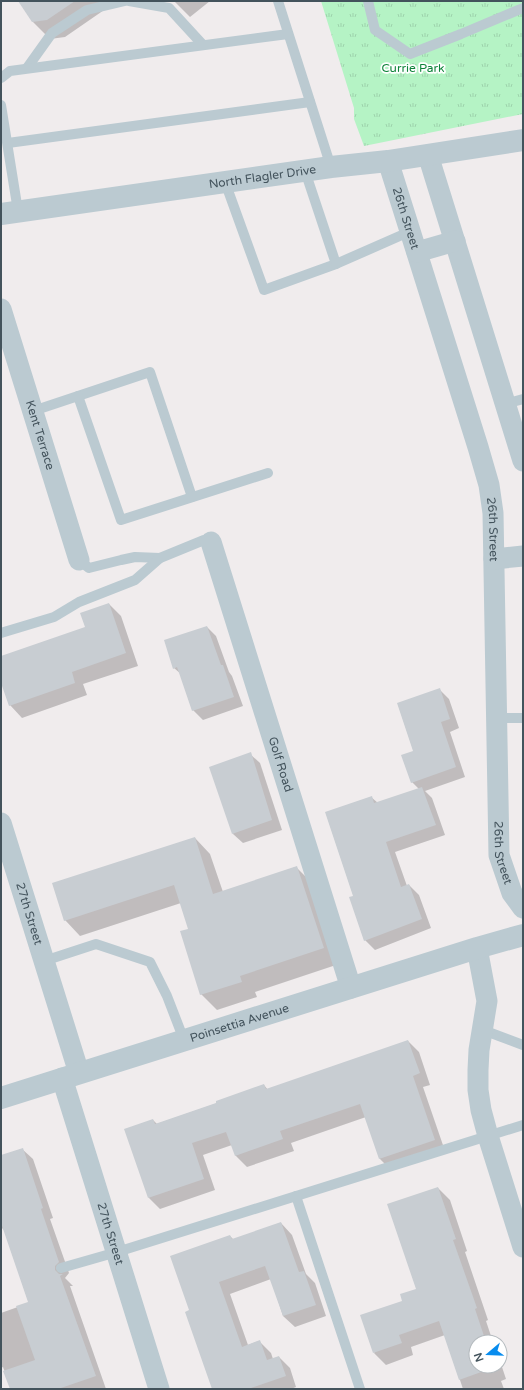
<svg xmlns="http://www.w3.org/2000/svg" width="524" height="1390" font-family="'Varela Round',sans-serif">
<defs>
<pattern id="park-tufts" width="24" height="20" patternUnits="userSpaceOnUse"><rect width="24" height="20" fill="#b5f3c5"/><path d="M3 7l-1-3M5 7V3M7 7l1-3M15 17l-1-3M17 17v-4M19 17l1-3" fill="none" stroke="#9dd2ac"/></pattern>
</defs>
<rect width="100%" height="100%" fill="#f0eced"/>
<!-- park -->
<path fill="url(#park-tufts)" d="M321,1H523V114L364,146L354,119V108Z"/>
<!-- shadow -->
<g fill="#0003">
<path d="M19,1H151L107,8L65,37L50,39L33,22Z"/>
<path d="M174,1H210L190,17Z"/>
<path d="M109,604L121,616L138,666L83,684L87,695L22,718L10,705L1,680V657L86,628Z"/>
<path d="M207,627L216,636L229,672L232,676L243,706L203,720L193,710L181,674L174,668Z"/>
<path d="M440,690L449,699L459,728L450,732L465,777L425,791L432,798L445,835L395,852L407,886L409,885L419,895L431,928L375,950L365,940L354,897L371,797L378,803L419,789L412,782L414,752Z"/>
<path d="M250,754L260,763L282,830L243,843L233,834Z"/>
<path d="M195,838L210,854L223,892L296,867L312,883L339,964L255,992L257,997L217,1010L201,994L189,930L181,903L80,936L65,920Z"/>
<path d="M408,1041L419,1052L430,1085L423,1087L445,1151L391,1170L380,1159L366,1117L291,1143L294,1151L247,1167L236,1156L232,1145L203,1155L215,1190L160,1209L149,1198L153,1120L157,1124L218,1103L264,1085L268,1090Z"/>
<path d="M22,1149L33,1159L53,1218L50,1219L69,1273L65,1278L73,1286H70L106,1389H11L3,1367L1,1368V1313L29,1303L5,1231L1,1227V1156Z"/>
<path d="M438,1188L450,1200L467,1251L465,1252L488,1320L486,1321L493,1342H476V1366H500V1361L506,1379L501,1381L504,1389H463L445,1335L411,1347L413,1355L386,1365L374,1353L404,1301L418,1289Z"/>
<path d="M281,1223L292,1235L306,1274L315,1283L326,1316L295,1327L283,1316L271,1279L230,1294L248,1345L259,1341L271,1353L273,1359L279,1357L290,1368L296,1387L291,1389H213L190,1311L230,1236L234,1240Z"/>
</g>
<!-- building -->
<g fill="#c8cdd2">
<path d="M18,1H75L47,20L32,22Z"/>
<path d="M109,603L126,653L72,672L75,683L9,706L1,683V656L85,627L80,613Z"/>
<path d="M207,626L221,665H223L234,697L192,711L177,667L173,669L164,640Z"/>
<path d="M440,688L450,719L441,722L456,767L411,783L401,755L413,751L397,703Z"/>
<path d="M251,752L272,820L232,834L209,767Z"/>
<path d="M422,787L436,825L386,842L401,887L409,884L422,919L364,941L349,897L353,896L325,812L372,796L374,803Z"/>
<path d="M195,837L213,894L297,866L324,948L240,976L242,982L200,995L180,931L188,929L174,885L64,921L52,883Z"/>
<path d="M408,1040L420,1073L413,1076L435,1140L379,1159L360,1104L280,1131L283,1139L235,1156L226,1132L192,1143L204,1179L148,1198L124,1129L153,1119L155,1124L216,1103V1101L264,1084L266,1089Z"/>
<path d="M23,1148L43,1208L41,1209L59,1262L55,1266V1270L59,1274H63L60,1276L96,1376L58,1389H10L3,1371L35,1360L16,1306L28,1302L1,1223V1155Z"/>
<path d="M438,1187L456,1239L453,1240L477,1308L475,1309L486,1342H476V1366H494L495,1367L459,1380L439,1321L399,1335L402,1343L373,1353L360,1315L402,1301L400,1294L416,1289L387,1204Z"/>
<path d="M281,1222L299,1272L304,1271L316,1305L283,1316L265,1266L219,1282L242,1347L260,1340L267,1360L279,1356L286,1376L248,1389H212L185,1312L189,1310L170,1256L230,1235L232,1239Z"/>
</g>
<g fill="none" stroke-linecap="round" stroke-linejoin="round">
<!-- service -->
<g stroke="#bbcad1" stroke-width="10">
<path d="M129,1L169,8L203,45"/>
<path d="M278,1L331,167"/>
<path d="M368,1L375,30L410,54L461,34L523,8"/>
<path d="M27,68L52,33L87,10L125,1"/>
<path d="M1,78L10,71L288,34"/>
<path d="M1,105L18,211"/>
<path d="M8,143L310,102"/>
<path d="M225,182L264,290L336,264L305,171"/>
<path d="M336,264L411,231"/>
<path d="M78,396L150,372L192,497"/>
<path d="M505,404L523,399"/>
<path d="M33,411L78,396L121,520L268,473"/>
<path d="M79,560L89,568L121,560L135,557L160,558"/>
<path d="M1,633L54,617L79,602L135,580L160,558L204,540L211,542"/>
<path d="M497,718H523"/>
<path d="M44,961L96,944L150,962L167,996L184,1040"/>
<path d="M483,1030L523,1045"/>
<path d="M296,1196L360,1389"/>
<path d="M61,1268L117,1252L523,1125"/>
</g>
<!-- minor -->
<g stroke="#bbcad1" stroke-width="21">
<path d="M428,155L523,461"/>
<path id="s1" d="M388,161L478,447L489,485L493,513L499,855L512,893L523,908"/>
<path d="M417,252L455,241"/>
<path id="s2" d="M1,309L79,560"/>
<path id="s3" d="M211,542L351,988"/>
<path d="M494,559L523,556"/>
<path id="s4" d="M1,823L79,1073"/>
<path d="M477,948L487,1001L479,1050L478,1070V1090L481,1110L488,1136L523,1247"/>
<path id="s5" d="M62,1078L159,1389"/>
</g>
<!-- tertiary -->
<g stroke="#bbcad1" stroke-width="22">
<path id="s6" d="M1,214L331,167L388,161L523,140"/>
<path id="s7" d="M1,1098L477,948L523,935"/>
</g>
</g>
<g text-anchor="middle" stroke-width="3.5" stroke-linejoin="round" paint-order="stroke">
<!-- park labels -->
<g font-size="12" fill="#0e8339" stroke="#fff">
<text x="413" y="72">Currie Park</text>
</g>
<!-- street labels -->
<g font-size="12" fill="#43535c" stroke="#fff">
<text dy="4" stroke="none"><textPath href="#s6" startOffset="264">North Flagler Drive</textPath></text>
<text dy="4" stroke="none"><textPath href="#s1" startOffset="60">26th Street</textPath></text>
<text dy="4" stroke="none"><textPath href="#s2" startOffset="132">Kent Terrace</textPath></text>
<text dy="4" stroke="none"><textPath href="#s1" startOffset="384">26th Street</textPath></text>
<text dy="4" stroke="none"><textPath href="#s3" startOffset="233">Golf Road</textPath></text>
<text dy="4" stroke="none"><textPath href="#s1" startOffset="708">26th Street</textPath></text>
<text dy="4" stroke="none"><textPath href="#s4" startOffset="95">27th Street</textPath></text>
<text dy="4" stroke="none"><textPath href="#s7" startOffset="250">Poinsettia Avenue</textPath></text>
<text dy="4" stroke="none"><textPath href="#s5" startOffset="163">27th Street</textPath></text>
</g>
</g>
<!-- border -->
<rect width="524" height="1390" fill="none" stroke="#43535c" stroke-width="4"/>
<!-- north arrow -->
<g transform="translate(488 1354) rotate(251)"><circle r="19" fill="#ffffff" stroke="#b4babe"/>
<path d="M0-3L7 15L0 10L-7 15Z" fill="#088cee"/>
<text y="-6" font-size="11" font-weight="bold" text-anchor="middle" fill="#43535c">N</text>
</g>
</svg>
